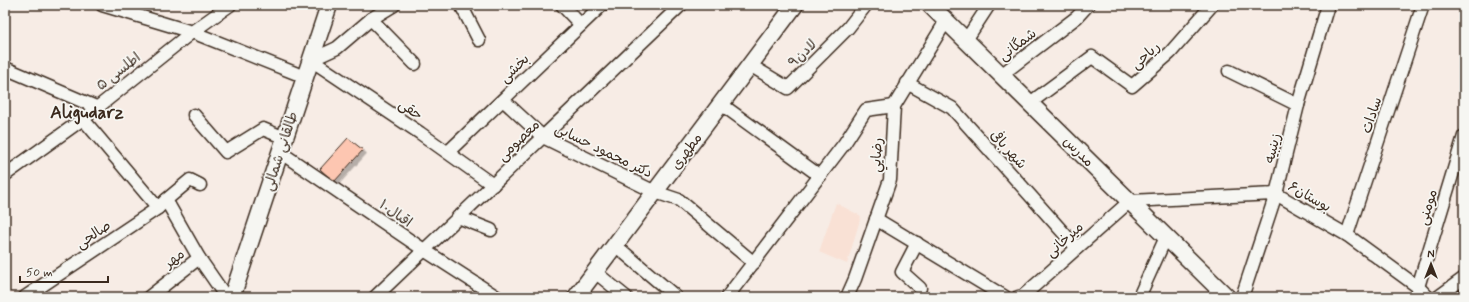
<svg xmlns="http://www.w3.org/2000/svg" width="1469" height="302" font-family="Mynerve,'Playpen Sans Arabic',sans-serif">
<defs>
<filter id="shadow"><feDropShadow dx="3.5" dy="3.5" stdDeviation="0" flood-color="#0004"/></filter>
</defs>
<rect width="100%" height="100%" fill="#f7ece5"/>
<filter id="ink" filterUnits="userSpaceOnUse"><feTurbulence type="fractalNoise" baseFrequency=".025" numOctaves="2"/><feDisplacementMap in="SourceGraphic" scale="8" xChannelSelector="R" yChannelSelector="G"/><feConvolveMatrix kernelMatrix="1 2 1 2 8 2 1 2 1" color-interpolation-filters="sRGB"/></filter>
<g filter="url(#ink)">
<!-- built -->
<path fill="#f9e1d5" d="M836,203L861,216L847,264L819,252Z"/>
<!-- building -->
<path fill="#fdc6b1" stroke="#3b2a1e" filter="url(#shadow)" d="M348,138L363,150L334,182L320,169Z"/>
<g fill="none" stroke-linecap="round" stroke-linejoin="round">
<!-- street casing -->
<g stroke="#3b2a1e" stroke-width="15">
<g id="street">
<path d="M102,5L192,32L305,77"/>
<path d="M461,5L479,40"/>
<path d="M562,5L581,25"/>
<path d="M371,19L415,64"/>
<path d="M966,40L989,5"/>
<path d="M311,60L420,133L493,185"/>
<path d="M311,60L337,48L371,19L394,5"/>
<path d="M750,65L788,88L848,28L866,5"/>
<path d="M5,68L96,107"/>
<path d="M1229,71L1298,105"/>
<path d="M1001,75L1077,17L1088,5"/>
<path d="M907,83L952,108L1077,248"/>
<path d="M503,100L543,137L655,192L679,200L754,263"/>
<path d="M1030,103L1092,57L1132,86L1170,53L1212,5"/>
<path d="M721,104L820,176"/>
<path d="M194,115L226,152L263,129L285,138"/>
<path d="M83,119L158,208L166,200L190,180L200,185"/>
<path d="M280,152L424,250L497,297"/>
<path d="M448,152L602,5"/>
<path d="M5,175L83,119L192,32L230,5"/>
<path d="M166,200L199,258L226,297"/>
<path d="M458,217L491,230"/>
<path d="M876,219L1005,297"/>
<path d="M1347,235L1423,5"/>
<path d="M917,243L902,272L920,288"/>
<path d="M615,245L675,296"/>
<path d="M595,272L626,297"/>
<path d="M1418,287L1464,136"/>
<path d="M25,297L158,208"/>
<path d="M149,297L199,258"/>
<path d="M375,297L681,5"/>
<path d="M727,297L844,144L866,110L894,106"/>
<path d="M847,297L855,279L890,180L894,106L946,21"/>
<path d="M1018,297L1023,296L1130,201L1276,194L1347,235L1418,287L1428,297"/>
<path d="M1139,297L1166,237"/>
<path d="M1242,297L1276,194L1298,105L1328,5"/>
<path d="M1438,297L1464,278"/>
</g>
</g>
<!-- secondary casing -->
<g stroke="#3b2a1e" stroke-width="19">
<g id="secondary">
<path d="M930,5L1227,297"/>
<path d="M232,297L329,5"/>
<path d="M576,297L795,5"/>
</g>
</g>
<!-- street -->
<use href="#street" stroke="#f6f6f2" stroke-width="12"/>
<!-- secondary -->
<use href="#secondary" stroke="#f6f6f2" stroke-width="16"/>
</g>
</g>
<g text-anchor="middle" stroke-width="3.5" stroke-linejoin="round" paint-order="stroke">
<!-- street labels -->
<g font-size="14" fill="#3b2a1e" stroke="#f6f6f2">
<text transform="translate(1017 44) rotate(-37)" y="5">شمگانی</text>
<text transform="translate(802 53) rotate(-44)" y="5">لادن۹</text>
<text transform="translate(1145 55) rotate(-41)" y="5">ریاحی</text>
<text transform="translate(514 68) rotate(-44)" y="5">بخشی</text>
<text transform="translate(118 71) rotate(-38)" y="5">اطلسی ۵</text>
<text transform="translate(411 109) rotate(34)" y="5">حقی</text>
<text transform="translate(1371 115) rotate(-72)" y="5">سادات</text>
<text transform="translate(518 140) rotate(-44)" y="5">معصومی</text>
<text transform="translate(1272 148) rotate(-76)" y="5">زینبیه</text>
<text transform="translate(1009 149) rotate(48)" y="5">شهر بافی</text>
<text transform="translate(604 150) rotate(26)" y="5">دکتر محمود حسابی</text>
<text transform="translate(280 151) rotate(-72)" y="5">طالقانی شمالی</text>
<text transform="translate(686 151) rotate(-53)" y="5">مطهری</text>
<text transform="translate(1079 151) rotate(45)" y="5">مدرس</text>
<text transform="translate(876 155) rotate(-87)" y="5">رضایي</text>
<text transform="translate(1310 196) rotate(30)" y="5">بوستان۶</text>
<text transform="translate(1427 207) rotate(-73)" y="5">مومنی</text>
<text transform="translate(396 213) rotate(35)" y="5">اقبال۱۰</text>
<text transform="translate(93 234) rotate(-34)" y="5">صالحی</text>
<text transform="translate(1064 239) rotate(-42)" y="5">میرخانی</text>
<text transform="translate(174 258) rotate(-38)" y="5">مهر</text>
</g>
<!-- district labels -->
<g font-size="18" font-weight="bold" fill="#3b2a1e" stroke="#f6f6f2">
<text x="87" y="118">Aligudarz</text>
</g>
</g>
<!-- margin -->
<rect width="1469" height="302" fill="none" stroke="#f6f6f2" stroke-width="20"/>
<rect x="10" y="10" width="1449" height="282" fill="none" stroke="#3b2a1e" stroke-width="1.5" filter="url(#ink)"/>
<!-- north arrow -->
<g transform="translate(1431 264)" stroke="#f6f6f2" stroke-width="3" paint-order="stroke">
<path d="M0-3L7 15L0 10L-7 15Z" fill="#3b2a1e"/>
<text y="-6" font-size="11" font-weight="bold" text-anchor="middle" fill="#3b2a1e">N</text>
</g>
<!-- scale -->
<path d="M20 276v6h88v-6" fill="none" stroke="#3b2a1e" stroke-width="2"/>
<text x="26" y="276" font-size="12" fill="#3b2a1e" stroke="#f6f6f2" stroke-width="3" paint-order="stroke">50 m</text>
</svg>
